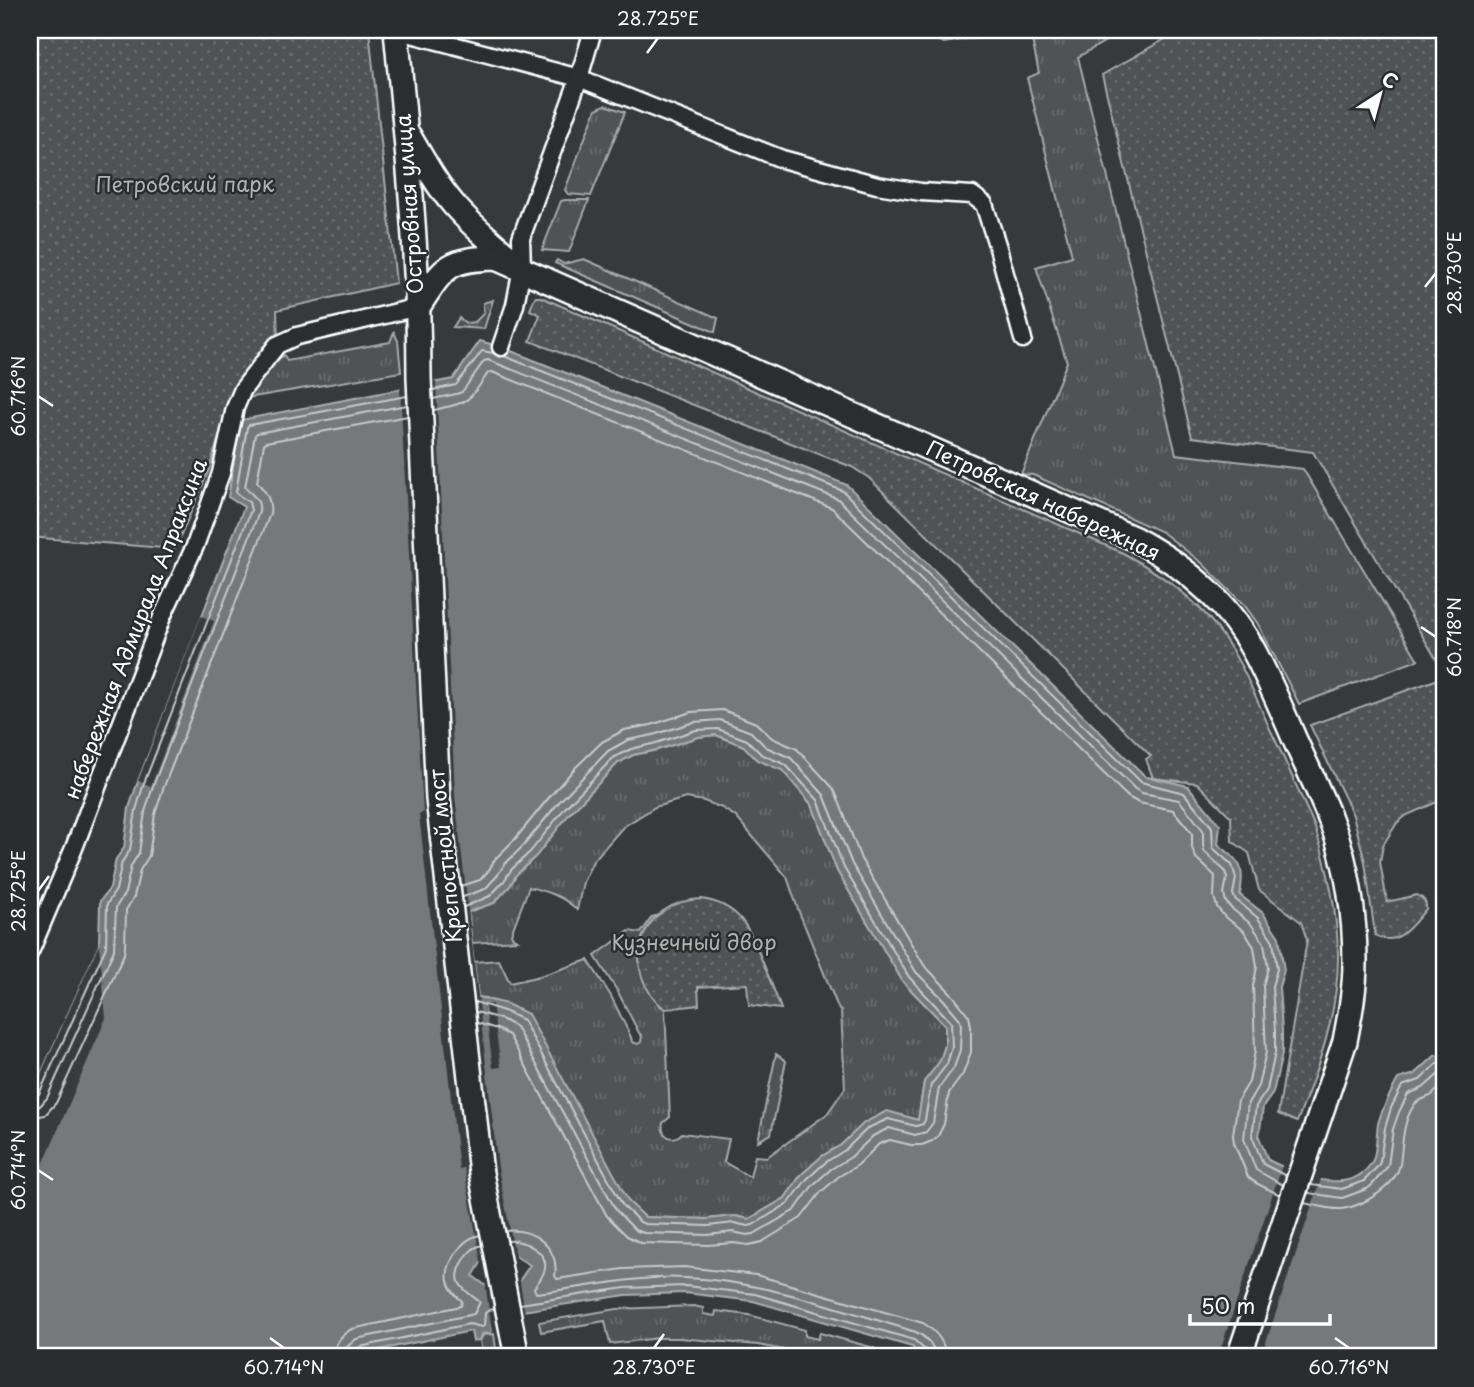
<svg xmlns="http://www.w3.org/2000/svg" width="1474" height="1387" font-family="'Playpen Sans',sans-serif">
<defs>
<pattern id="grass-tufts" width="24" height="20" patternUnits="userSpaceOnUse" patternTransform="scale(1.75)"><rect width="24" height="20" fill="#505354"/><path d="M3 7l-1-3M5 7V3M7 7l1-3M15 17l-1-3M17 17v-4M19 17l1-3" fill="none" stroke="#6a6d6e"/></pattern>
<pattern id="park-dots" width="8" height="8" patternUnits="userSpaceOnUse" patternTransform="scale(1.75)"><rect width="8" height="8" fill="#505354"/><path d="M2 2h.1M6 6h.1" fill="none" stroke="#6a6d6e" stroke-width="1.8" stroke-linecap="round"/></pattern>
</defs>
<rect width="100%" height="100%" fill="#373a3b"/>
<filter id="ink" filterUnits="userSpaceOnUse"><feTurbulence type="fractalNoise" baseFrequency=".0143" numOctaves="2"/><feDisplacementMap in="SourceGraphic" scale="14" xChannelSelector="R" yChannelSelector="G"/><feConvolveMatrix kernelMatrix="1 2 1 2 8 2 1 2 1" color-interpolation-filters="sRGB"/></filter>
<g filter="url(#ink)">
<!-- grass -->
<g fill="url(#grass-tufts)" stroke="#a8a9aa" stroke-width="2">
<path d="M914,30H1018L944,43Z"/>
<path d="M1030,30H1125L1078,57L1176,454L1303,469L1418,660L1299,704L1258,624L1245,606L1202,563L1162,532L1033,475L1021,474L1067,362L1036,267L1072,256L1027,78L1039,73Z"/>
<path d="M605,105L625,112L591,196L568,194L565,190L596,109Z"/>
<path d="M565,200H589L569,252L542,250L561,201Z"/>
<path d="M584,259L718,318L715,332L555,263L557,260L564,264Z"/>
<path d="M493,300L484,329L453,327L459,318L466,323L475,322L484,313L483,303Z"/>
<path d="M394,332L398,341L401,372L247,398L266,369L284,355L287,361L390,342Z"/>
<path d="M716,735L744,746L757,760L782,770L812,805L837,871L903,982L945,1025V1045L940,1061L924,1082L918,1120L887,1111L864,1123L841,1145L822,1156L801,1175L785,1198L749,1219L735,1216L707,1219L645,1217L629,1202L486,998L478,997L474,962L499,960L510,983L540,976L588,960L611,996L631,1037L632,1042L638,1044L641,1042L642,1036L639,1033L618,992L595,956L629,931L641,933L652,917L656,916L648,927L642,938L658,1004L665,1009L670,1117L663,1123C660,1136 673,1143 682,1133L729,1139L724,1162L750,1177L755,1156L767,1157L827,1114L845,1088L841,1011L839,1010L799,912L787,877L736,817L722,808L704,801L686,798L655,807L623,827L593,861L583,882L577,910C564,896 547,892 529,887L511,934L513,938L517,940L472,943L468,912L494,903L510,886L516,875L536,856L570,813L618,763L633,755L657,750L698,737Z"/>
<path d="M776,1054L786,1061L771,1134L758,1141Z"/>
<path d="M694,1306L703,1308V1314L715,1316L716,1311L749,1315L805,1330V1336L818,1339L820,1333L874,1348L872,1355L881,1357H820L758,1345L679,1338H659L610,1344L605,1321L541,1332L539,1322L617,1309Z"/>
<path d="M494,1334L497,1357H483L480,1341L483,1335Z"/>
</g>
<!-- park -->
<g fill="url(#park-dots)" stroke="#a8a9aa" stroke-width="2">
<path d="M30,30H369L396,283L277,310L278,339L257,359L232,393L209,470L175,549L30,537Z"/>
<path d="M1181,30H1444V672L1313,452L1192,437L1102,75Z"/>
<path d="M535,297H541L1123,553C1154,570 1183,589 1207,616C1236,648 1252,688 1269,727C1280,749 1290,772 1300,794C1305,806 1311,817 1315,828C1328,868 1337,912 1338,953C1339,1013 1318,1068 1297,1122L1278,1114L1307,940L1301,922L1259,890L1249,853L1232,841L1231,817L1197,783L1153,778L1146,759L1151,756L869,478L852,467L530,341L540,315L530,310Z"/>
<path d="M1444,677V799L1407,815L1397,823L1383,845L1380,862L1387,902L1417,895C1423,898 1427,903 1426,909C1413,924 1398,949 1375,935L1365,862L1353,815L1310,725Z"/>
<path d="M702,899C739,905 748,926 761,958C768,975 775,992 781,1009L749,1005L747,984L698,987L699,1005L665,1009C617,971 639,900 702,899Z"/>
</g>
<!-- water -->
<path fill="#767879" stroke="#adaeaf" stroke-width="2" fill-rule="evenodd" d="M480,341L501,347L847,485L1146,777L1153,778L1188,786L1220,825L1218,844C1241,863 1245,865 1240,895L1263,913L1279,937L1284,970L1279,987L1282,1030V1054L1273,1093L1263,1107L1259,1137L1268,1160C1297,1174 1350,1199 1372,1162C1377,1154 1376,1135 1378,1124C1382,1108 1390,1094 1398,1079L1415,1074L1436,1055L1444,1058V1357H922L912,1347L753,1301L685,1293L626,1295L491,1316L492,1333L482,1334L479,1340L473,1341L471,1331L364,1353L352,1357H30V1098L99,945L100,901L110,888L116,859L124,848L129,808L138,781L244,507L228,497L241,420L453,379ZM716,735L744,746L757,760L782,770L812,805L837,871L903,982L945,1025V1045L940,1061L924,1082L918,1120L887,1111L864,1123L841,1145L822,1156L801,1175L785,1198L749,1219L735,1216L707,1219L645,1217L629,1202L528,1014L507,1004L478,997L468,912L494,903L510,886L516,875L536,856L570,813L618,763L633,755L657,750L698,737ZM515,1256L530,1265L519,1281L486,1286L473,1276L482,1261Z"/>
<!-- pier -->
<g fill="#373a3b">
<path d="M426,381L436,382L455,796L498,1168L516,1261L484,1264L482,1267L464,1168L459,1169L419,814L423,813L400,387Z"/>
<path d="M201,616L214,621L151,786L138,781Z"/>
<path d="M99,944L106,1018L35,1183L30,1180V1098Z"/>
<path d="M492,1004L501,1067L493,1068L485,1005Z"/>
<path d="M1283,1163L1302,1172L1322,1176L1261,1357H1218Z"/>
<path d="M519,1276L525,1314L494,1319L496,1333H492L485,1281L486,1282L518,1277Z"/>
</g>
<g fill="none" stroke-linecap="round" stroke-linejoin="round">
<!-- shore -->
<g stroke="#c8c9c9" stroke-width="2">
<path d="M504,356L843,491L1141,782L1184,793L1212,827L1213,848L1232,865L1236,878L1233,894L1235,899L1258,918L1273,941L1277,969L1272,986L1275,1031V1053L1267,1090L1256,1106L1252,1136L1263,1164L1286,1176"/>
<path d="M433,390L456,385L482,351L493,353"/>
<path d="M433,399L456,394L462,392L484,361L488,360L838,499L1135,789L1142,793L1179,800L1203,830V844L1204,851L1225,871L1227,878L1224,894L1226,902L1231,908L1251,924L1264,943L1268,968L1263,986L1266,1052L1258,1086L1248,1103L1244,1139L1256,1170L1283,1185"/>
<path d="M434,410C469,402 467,404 488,373L492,372L832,508L1128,797L1139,803L1173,810L1192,833V848L1196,858L1215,876L1214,897L1217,907L1224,916L1244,931L1254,947L1257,967L1253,986L1255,1051L1249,1082L1238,1100L1233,1135L1234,1143L1248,1177L1256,1183L1280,1195"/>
<path d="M461,886L480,880L489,870L495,859L516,838L551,795L575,768L602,742L624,730L651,725L691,712L723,710L756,723L772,738L797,749L833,788L837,796L861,859L924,965L951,993L969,1016L971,1026V1052L963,1074L949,1093L944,1124L938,1136L932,1141L922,1145H911L890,1140L879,1144L858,1165L838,1177L821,1192L801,1218L762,1242L749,1245L733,1243L708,1245L641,1243L627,1236L607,1216L509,1035L497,1029L477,1023"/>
<path d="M463,897L485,889L497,876L504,865L524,845L559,802L608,751L628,740L653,735L694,722L720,720L751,732L766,747L791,758L824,795L852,864L916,972L943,999L959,1018L961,1025L960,1050L954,1068L939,1088L933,1123L926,1132L915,1135L889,1128L873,1136L851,1157L831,1169L813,1185L795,1210L754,1234L747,1235L733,1232L708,1235L644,1233L635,1230L616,1210L516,1027L501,1019L476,1012"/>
<path d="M464,907L490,896L504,881L511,870L531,851L565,808L613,758L631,749L656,743L696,730L718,729L747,740L761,754L786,765L818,800L844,868L909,977L951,1022L952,1047L947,1064L931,1085L925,1120L923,1124L916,1126L888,1119L868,1128L845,1150L826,1162L807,1179L789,1203L753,1225L748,1226L734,1223L708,1226L645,1224L640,1222L623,1206L523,1020L504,1011L475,1002"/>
<path d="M30,1099L35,1098L39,1094L106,947L107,904L116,890L122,862L130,850L136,810L144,783L251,510L249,502L237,494L236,492L247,427L249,425L407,396"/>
<path d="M30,1108L40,1106L47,1098L114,950L116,907L125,893L131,866L139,853L145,812L153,786L259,512C261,498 252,496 245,487L255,435L257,433L407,405"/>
<path d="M30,1118L45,1115L56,1103L124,954L125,946L126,910L134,897L140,870L149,856L155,814L163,789L270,514C272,500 266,492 257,482L264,444L266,442L408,416"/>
<path d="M1311,1185L1342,1189L1364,1181L1378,1166L1380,1162L1385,1128L1391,1108L1402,1086L1420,1080L1437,1064H1444"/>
<path d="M1308,1193L1342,1198L1367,1189L1372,1185L1388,1166L1393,1129L1399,1112L1408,1094L1423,1088L1440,1073H1444"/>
<path d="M1304,1203C1316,1205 1330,1210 1342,1209C1364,1206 1396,1186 1400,1164C1403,1144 1402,1123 1414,1105C1418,1099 1426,1099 1432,1095C1436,1091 1440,1087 1444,1084"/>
<path d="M506,1231C533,1227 560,1248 555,1276L557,1279L623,1269L684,1267L756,1275L923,1323C936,1331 945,1342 946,1357"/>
<path d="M508,1241C522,1239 548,1251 545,1268C544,1276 538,1282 534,1288L536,1293C586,1288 635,1275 686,1278C764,1281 842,1310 916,1332C926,1337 935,1346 935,1357"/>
<path d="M520,1304L625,1288L686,1286L755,1294L914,1340L925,1350L926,1357"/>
<path d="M334,1357C334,1344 340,1335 352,1329L461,1306L462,1301C446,1288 443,1274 454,1256C461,1245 467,1238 480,1235"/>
<path d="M344,1357L347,1347L356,1339L474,1314L480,1302C463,1289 450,1283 464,1260C469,1252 472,1248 482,1245"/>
<path d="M353,1357L355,1350L360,1347L469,1324L482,1327L484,1325L485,1313L489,1310L494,1309"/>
</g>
<!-- minor casing -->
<g stroke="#fff" stroke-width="21">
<g id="minor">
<path d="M396,30L579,78L782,159L877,185L921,192L972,195L984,204L998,248L1023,339"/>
<path d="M501,347L515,305L522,268L521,238L579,78L593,30"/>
<path d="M30,952L74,848L162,617L195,546L221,473L235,408L243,389L277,345L297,336L418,307"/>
</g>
</g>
<!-- primary casing -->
<g stroke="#fff" stroke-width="28">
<g id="primary">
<path d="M396,30C407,145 419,262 419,378L438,799L481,1173L517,1357"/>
<path d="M409,136C423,160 436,184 454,205C472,226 493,243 514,261"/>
<path d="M418,307C444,267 447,259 496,258L1135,539C1185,566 1230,604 1256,655C1270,682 1282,710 1294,738C1306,765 1320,793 1331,821C1348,864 1355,916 1355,962C1355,989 1350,1015 1345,1041L1239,1357"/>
</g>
</g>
<!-- minor -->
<use href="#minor" stroke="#2a2d2e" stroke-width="16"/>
<!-- primary -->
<use href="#primary" stroke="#2a2d2e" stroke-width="23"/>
</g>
</g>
<!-- ticks -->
<path fill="none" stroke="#fff" stroke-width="2.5" d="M647,53L658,38M1425,287L1436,273M38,396L53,406M1421,627L1436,637M38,891L49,876M38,1170L53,1180M270,1338L284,1348M1335,1338L1349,1348M654,1348L664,1334"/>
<g text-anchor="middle" stroke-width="5" stroke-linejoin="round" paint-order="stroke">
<!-- park labels -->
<g font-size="21" fill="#b0b2b2" stroke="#2a2d2e">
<text x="185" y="192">Петровский парк</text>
<text x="694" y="950">Кузнечный двор</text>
</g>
<!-- street labels -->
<g font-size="21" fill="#fff" stroke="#2a2d2e">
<text transform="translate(410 204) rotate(-94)" y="7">Островная улица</text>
<text transform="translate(1043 501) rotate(25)" y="7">Петровская набережная</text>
<text transform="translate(136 629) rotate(-69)" y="7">набережная Адмирала Апраксина</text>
<text transform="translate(446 856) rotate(-96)" y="7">Крепостной мост</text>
</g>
</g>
<!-- margin -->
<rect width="1474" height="1387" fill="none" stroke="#2a2d2e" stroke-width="77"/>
<!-- north arrow -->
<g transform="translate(1380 94) rotate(36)" stroke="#2a2d2e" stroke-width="5" paint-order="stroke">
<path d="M0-5L12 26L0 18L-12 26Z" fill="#ffffff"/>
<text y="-10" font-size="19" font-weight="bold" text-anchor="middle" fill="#ffffff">С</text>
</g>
<!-- scale -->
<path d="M1190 1314v10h140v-10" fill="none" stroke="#ffffff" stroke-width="3.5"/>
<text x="1201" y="1314" font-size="21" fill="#ffffff" stroke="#2a2d2e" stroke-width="5" paint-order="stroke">50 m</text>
<rect x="38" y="38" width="1398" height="1310" fill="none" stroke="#fff" stroke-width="2.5"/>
<g font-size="18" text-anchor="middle" fill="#fff">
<text x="658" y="25">28.725°E</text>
<text transform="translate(1455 273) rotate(-90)" y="6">28.730°E</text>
<text transform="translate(19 396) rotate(-90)" y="6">60.716°N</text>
<text transform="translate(1455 637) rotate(-90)" y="6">60.718°N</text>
<text transform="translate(19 891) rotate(-90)" y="6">28.725°E</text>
<text transform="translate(19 1170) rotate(-90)" y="6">60.714°N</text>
<text x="284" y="1374">60.714°N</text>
<text x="654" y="1374">28.730°E</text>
<text x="1349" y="1374">60.716°N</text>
</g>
</svg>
